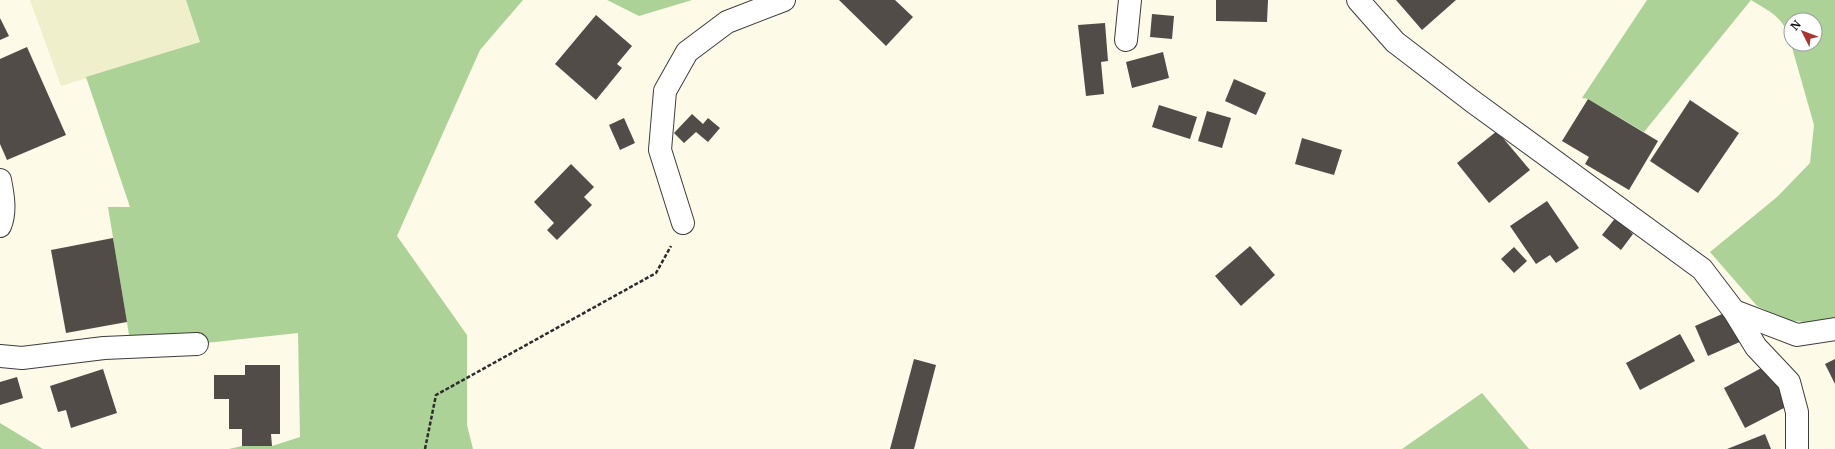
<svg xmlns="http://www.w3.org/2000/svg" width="1835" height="449" font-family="Merriweather,serif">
<rect width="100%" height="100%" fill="#fdfae8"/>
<!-- farmland -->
<path fill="#efefcc" d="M30,0H186L200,42L61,86Z"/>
<!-- forest -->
<g fill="#add297">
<path d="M186,0H523L480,50L397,236L467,335V425L473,449H229L242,446H272L300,437L298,333L197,344L131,347L108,207H130L86,77L200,42Z"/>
<path d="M607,0H692L639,16Z"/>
<path d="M1647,0H1751L1644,132L1588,99L1582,98Z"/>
<path d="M1751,0H1835V319L1823,324L1786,320L1757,306L1710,252L1777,197L1810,163L1814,125L1791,44H1815V20H1791V43C1783,17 1774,14 1751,0Z"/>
<path d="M1482,393L1529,449H1402Z"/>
<path d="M0,423L43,449H0Z"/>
</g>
<!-- building -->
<g fill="#514c47">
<path d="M839,0H895L913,17L886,46Z"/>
<path d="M1216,0H1268L1267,22L1216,21Z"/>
<path d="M1396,0H1456L1422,30Z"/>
<path d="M1152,14L1174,16L1172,39L1150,37Z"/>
<path d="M596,15L632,46L617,64L622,68L596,100L555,64Z"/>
<path d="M0,18L9,36L0,40Z"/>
<path d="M1105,23L1108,61L1101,62L1104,94L1086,96L1078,25Z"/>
<path d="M27,47L66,135L7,160L0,144V59Z"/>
<path d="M1163,52L1169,78L1132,88L1126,62Z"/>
<path d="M1234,79L1266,93L1256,115L1225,101Z"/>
<path d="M1588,99L1658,141L1629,190L1585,164L1589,157L1562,141Z"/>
<path d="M1690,100L1739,133L1698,193L1650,161Z"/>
<path d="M1159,105L1197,117L1190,139L1152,127Z"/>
<path d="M1207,111L1231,118L1222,148L1198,141Z"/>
<path d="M692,114L703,124L708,118L720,128L708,142L696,132L684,143L674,133Z"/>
<path d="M624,118L635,143L620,150L609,125Z"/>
<path d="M1497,131L1530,170L1489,203L1457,163Z"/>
<path d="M1302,138L1342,150L1334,175L1295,164Z"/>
<path d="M571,164L594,187L584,197L592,205L557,240L547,230L554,223L534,202Z"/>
<path d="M1547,201L1579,248L1556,263L1550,255L1536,264L1510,226Z"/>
<path d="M1616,217L1633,234L1621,250L1602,235Z"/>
<path d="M113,238L127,322L66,333L51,250Z"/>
<path d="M1250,246L1275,275L1241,306L1215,276Z"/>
<path d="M1514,247L1527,261L1514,273L1501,259Z"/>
<path d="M1729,311L1742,341L1708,356L1695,326Z"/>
<path d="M1680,334L1695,361L1640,390L1626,363Z"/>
<path d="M914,359L936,365L914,449H890Z"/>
<path d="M1835,359V384L1825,364Z"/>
<path d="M245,365H280V434H271L272,446H242V429H229V399H214V375H245Z"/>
<path d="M1767,365L1788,406L1745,428L1724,388Z"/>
<path d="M103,369L117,413L71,428L66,410L58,412L50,386Z"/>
<path d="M17,377L23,398L0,405V382Z"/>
<path d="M1765,434L1771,449H1727Z"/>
</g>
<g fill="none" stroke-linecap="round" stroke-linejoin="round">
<!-- minor casing -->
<g stroke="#3d3d3d" stroke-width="24">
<g id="minor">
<path d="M1358,0L1395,42L1472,101L1702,269L1734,311L1756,347L1789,382L1797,412V449"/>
<path d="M1126,40L1130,0"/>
<path d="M0,180C3,195 6,212 0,226"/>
<path d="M683,223L660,150L665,91L687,52L727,22L784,0"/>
<path d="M1734,311L1797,335L1835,329"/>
<path d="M0,356L22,358L104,348L197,344"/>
</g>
</g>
<!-- path -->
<path stroke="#2c2c2c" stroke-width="2.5" stroke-dasharray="4 2" stroke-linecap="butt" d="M425,449L436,395L656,273L671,246"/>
<!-- minor -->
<use href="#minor" stroke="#fff" stroke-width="22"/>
</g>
<!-- north arrow -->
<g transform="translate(1803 32) rotate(312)"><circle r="19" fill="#ffffff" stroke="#9d9d9d"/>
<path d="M0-3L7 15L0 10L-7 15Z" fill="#aa3431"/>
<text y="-6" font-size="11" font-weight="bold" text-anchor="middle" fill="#0a0a0a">N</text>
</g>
</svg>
